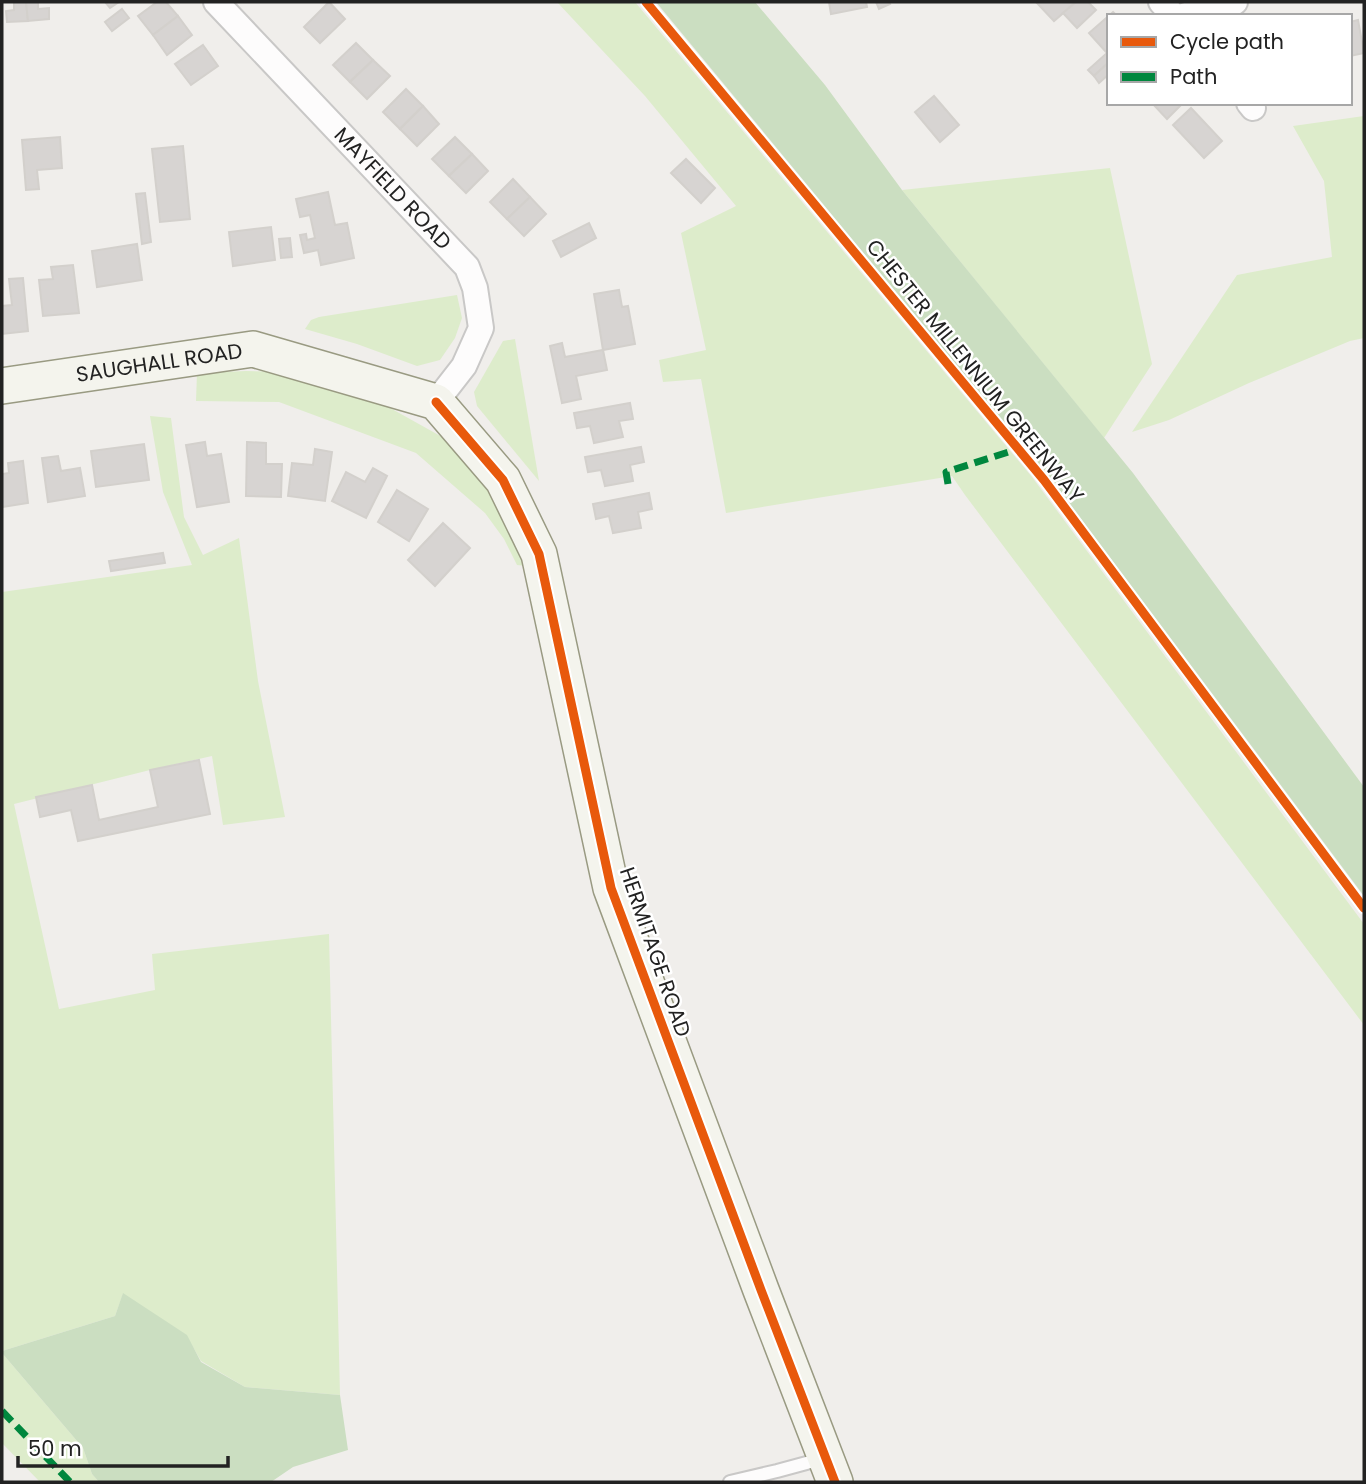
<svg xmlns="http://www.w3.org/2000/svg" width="1366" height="1484" font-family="Poppins,sans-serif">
<rect width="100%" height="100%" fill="#f0eeeb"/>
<!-- grass -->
<g fill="#ddeccb">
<path d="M557,2H635L1032,477L1364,924V1025L965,495L952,476L726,513L701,379L663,382L659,360L706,350L681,233L736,206L645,96Z"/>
<path d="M1364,116V338L1350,341L1249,383L1169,420L1132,432L1237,275L1332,257L1324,181L1293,126Z"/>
<path d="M1110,168L1152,364L1104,438L902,190Z"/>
<path d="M457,295L462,318L455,338L440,360L417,366L357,344L305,329L311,320L319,317Z"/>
<path d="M515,339L539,481L477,406L474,392L503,341Z"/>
<path d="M246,371L288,372L383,404L444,438L489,490L526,566L517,565L504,539L485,513L416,453L279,402L196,401L197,373Z"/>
<path d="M150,416L171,418L184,517L203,555L239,538L258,681L285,817L223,825L212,756L150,770L14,804L59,1009L155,990L152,954L329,934L340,1395L245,1387L201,1361L186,1335L123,1294L115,1316L2,1351V592L192,565L163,492Z"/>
<path d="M2,1353L83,1448L92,1474L99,1482H40L2,1443Z"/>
</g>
<!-- forest -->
<g fill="#cbdec1">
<path d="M656,2H755L825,85L902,190L1133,473L1364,787V896L1058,488Z"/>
<path d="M123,1293L187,1335L201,1362L245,1387L340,1395L348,1450L293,1467L271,1482H99L92,1474L83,1448L2,1353V1351L115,1316Z"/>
</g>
<!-- building -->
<g fill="#d7d4d2" stroke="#d3d0cc" stroke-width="2">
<path d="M14,2H26L28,21L7,22L6,11L14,10Z"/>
<path d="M26,2H38V9L49,8V19L28,21Z"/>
<path d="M105,2H119L110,8Z"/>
<path d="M157,2H166L178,16L153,35L138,16Z"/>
<path d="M329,2L345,19L320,43L304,27Z"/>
<path d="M829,2H866L867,7L831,14Z"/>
<path d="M876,2H889L890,4L879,9Z"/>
<path d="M1036,2H1076L1054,21Z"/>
<path d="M1076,2H1088L1096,10L1077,28L1063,13Z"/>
<path d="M122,9L129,18L112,31L105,22Z"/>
<path d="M1113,12L1117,16H1109V62L1094,76L1088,70L1107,53L1089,33Z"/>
<path d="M178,16L192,35L167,55L153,35Z"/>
<path d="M1358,20L1364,53L1350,56V22Z"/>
<path d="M356,43L373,60L350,82L333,65Z"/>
<path d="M203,45L218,66L191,85L175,64Z"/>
<path d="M373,60L390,76L367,99L350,82Z"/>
<path d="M1109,62V74L1099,83L1094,76Z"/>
<path d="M406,89L423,106L400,129L383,112Z"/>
<path d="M934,96L959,125L940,142L915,112Z"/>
<path d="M1152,103H1183L1167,119Z"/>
<path d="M423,106L439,124L417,146L400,129Z"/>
<path d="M1191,108L1222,141L1204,158L1173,125Z"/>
<path d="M60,137L62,168L37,170L39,189L26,190L22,140Z"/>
<path d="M455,137L472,154L449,176L432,159Z"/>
<path d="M183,146L190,219L160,222L152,149Z"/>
<path d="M472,154L488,171L466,193L449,176Z"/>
<path d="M686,159L715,188L701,203L671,173Z"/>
<path d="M513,179L530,197L507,219L490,202Z"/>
<path d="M328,192L335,225L347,223L354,258L321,265L318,250L304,253L300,235L306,234L307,240L315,238L310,215L300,217L296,199Z"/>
<path d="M145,193L151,242L142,244L136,194Z"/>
<path d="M530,197L546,214L524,236L507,219Z"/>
<path d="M589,223L596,238L561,257L553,241Z"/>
<path d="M271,227L275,260L233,266L229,232Z"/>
<path d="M290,238L292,257L281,258L279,239Z"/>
<path d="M137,244L142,280L97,287L92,251Z"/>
<path d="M73,265L79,313L43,316L39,280L53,279L51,267Z"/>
<path d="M23,278L28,331L2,334V306L12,305L9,279Z"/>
<path d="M619,290L622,307L628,306L635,344L603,350L594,294Z"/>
<path d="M562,343L565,357L603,350L607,370L576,376L581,399L562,403L550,346Z"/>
<path d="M630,403L633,419L619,421L623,437L594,443L590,426L577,428L574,413Z"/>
<path d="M205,442L207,456L221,454L229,502L197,507L186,445Z"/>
<path d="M247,442L266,443V464H282L281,497L246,496Z"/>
<path d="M144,444L149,480L96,487L91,451Z"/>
<path d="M641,447L644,462L630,465L633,481L605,486L601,470L588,472L585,457Z"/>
<path d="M315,449L332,452L325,501L288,496L292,463L313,465Z"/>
<path d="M58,456L61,471L80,468L85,496L48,502L42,458Z"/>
<path d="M23,461L28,503L2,507V474L9,473L8,463Z"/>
<path d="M373,468L387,476L366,518L332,501L346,472L365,482Z"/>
<path d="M397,490L428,509L409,541L378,522Z"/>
<path d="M649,493L652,509L638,512L641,528L613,533L609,516L596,519L593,504Z"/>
<path d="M443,523L470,548L435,586L408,560Z"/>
<path d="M163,553L165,563L111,571L109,561Z"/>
<path d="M199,760L210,814L78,841L71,810L40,817L36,797L92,785L99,820L158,807L150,770Z"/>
</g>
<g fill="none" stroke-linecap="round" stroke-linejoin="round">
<!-- lane casing -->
<g stroke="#c9c8c7" stroke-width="16">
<path id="lane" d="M730,1482L777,1471L825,1458"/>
</g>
<!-- street casing -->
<g stroke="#c9c8c7" stroke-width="28">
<g id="street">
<path id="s1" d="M216,2L467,267L475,288L481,328L464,366L436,402"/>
<path d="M1161,2L1174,16"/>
<path d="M1183,16L1215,6L1235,2"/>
<path d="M1249,103L1253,108"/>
</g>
</g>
<!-- secondary casing -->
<g stroke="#999a82" stroke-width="38">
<g id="secondary">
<path id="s2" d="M2,386L253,349L436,402L503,480L539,554L611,888L761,1290L835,1482"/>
</g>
</g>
<!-- lane -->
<use href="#lane" stroke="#fdfcfc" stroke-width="12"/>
<!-- street -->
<use href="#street" stroke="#fdfcfc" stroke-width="24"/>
<!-- secondary -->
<use href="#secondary" stroke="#f4f4ed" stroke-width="35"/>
<!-- quiet -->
<g stroke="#00873e" stroke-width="7" stroke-dasharray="14 7" stroke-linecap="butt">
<path d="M948,484L946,472L1018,449"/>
<path d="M2,1411L70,1482"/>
</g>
<!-- cycleway casing -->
<g stroke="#fff" stroke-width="13">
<g id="cycleway">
<path d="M646,2L1044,480L1364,908"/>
<path d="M436,402L503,480L539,554L611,888L761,1290L835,1482"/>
</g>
</g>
<!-- cycleway -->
<use href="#cycleway" stroke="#e8590c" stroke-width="9"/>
</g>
<g text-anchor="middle" stroke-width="5" stroke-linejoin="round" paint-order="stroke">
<!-- street labels -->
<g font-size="21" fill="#222" stroke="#fff">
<text dy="7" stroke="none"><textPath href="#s1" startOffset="257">MAYFIELD ROAD</textPath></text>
<text dy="7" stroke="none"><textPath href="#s2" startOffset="159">SAUGHALL ROAD</textPath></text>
<text transform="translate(975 371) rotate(51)" y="7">CHESTER MILLENNIUM GREENWAY</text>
<text transform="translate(655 952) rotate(71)" y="7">HERMITAGE ROAD</text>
</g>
</g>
<!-- border -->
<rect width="1366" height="1484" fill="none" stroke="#222222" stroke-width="7"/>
<!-- legend -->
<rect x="1107" y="14" width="245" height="91" fill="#ffffff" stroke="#a7a7a7" stroke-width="2"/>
<rect x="1121" y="37" width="35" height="10" fill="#e8590c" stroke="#a7a7a7" stroke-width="2"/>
<text x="1170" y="49" font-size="21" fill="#222222">Cycle path</text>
<rect x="1121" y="72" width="35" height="10" fill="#00873e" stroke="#a7a7a7" stroke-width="2"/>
<text x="1170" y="84" font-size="21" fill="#222222">Path</text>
<!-- scale -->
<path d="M18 1456v10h210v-10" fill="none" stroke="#222222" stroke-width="3.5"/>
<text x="28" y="1456" font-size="21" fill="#222222" stroke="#ffffff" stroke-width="5" paint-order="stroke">50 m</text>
</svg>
